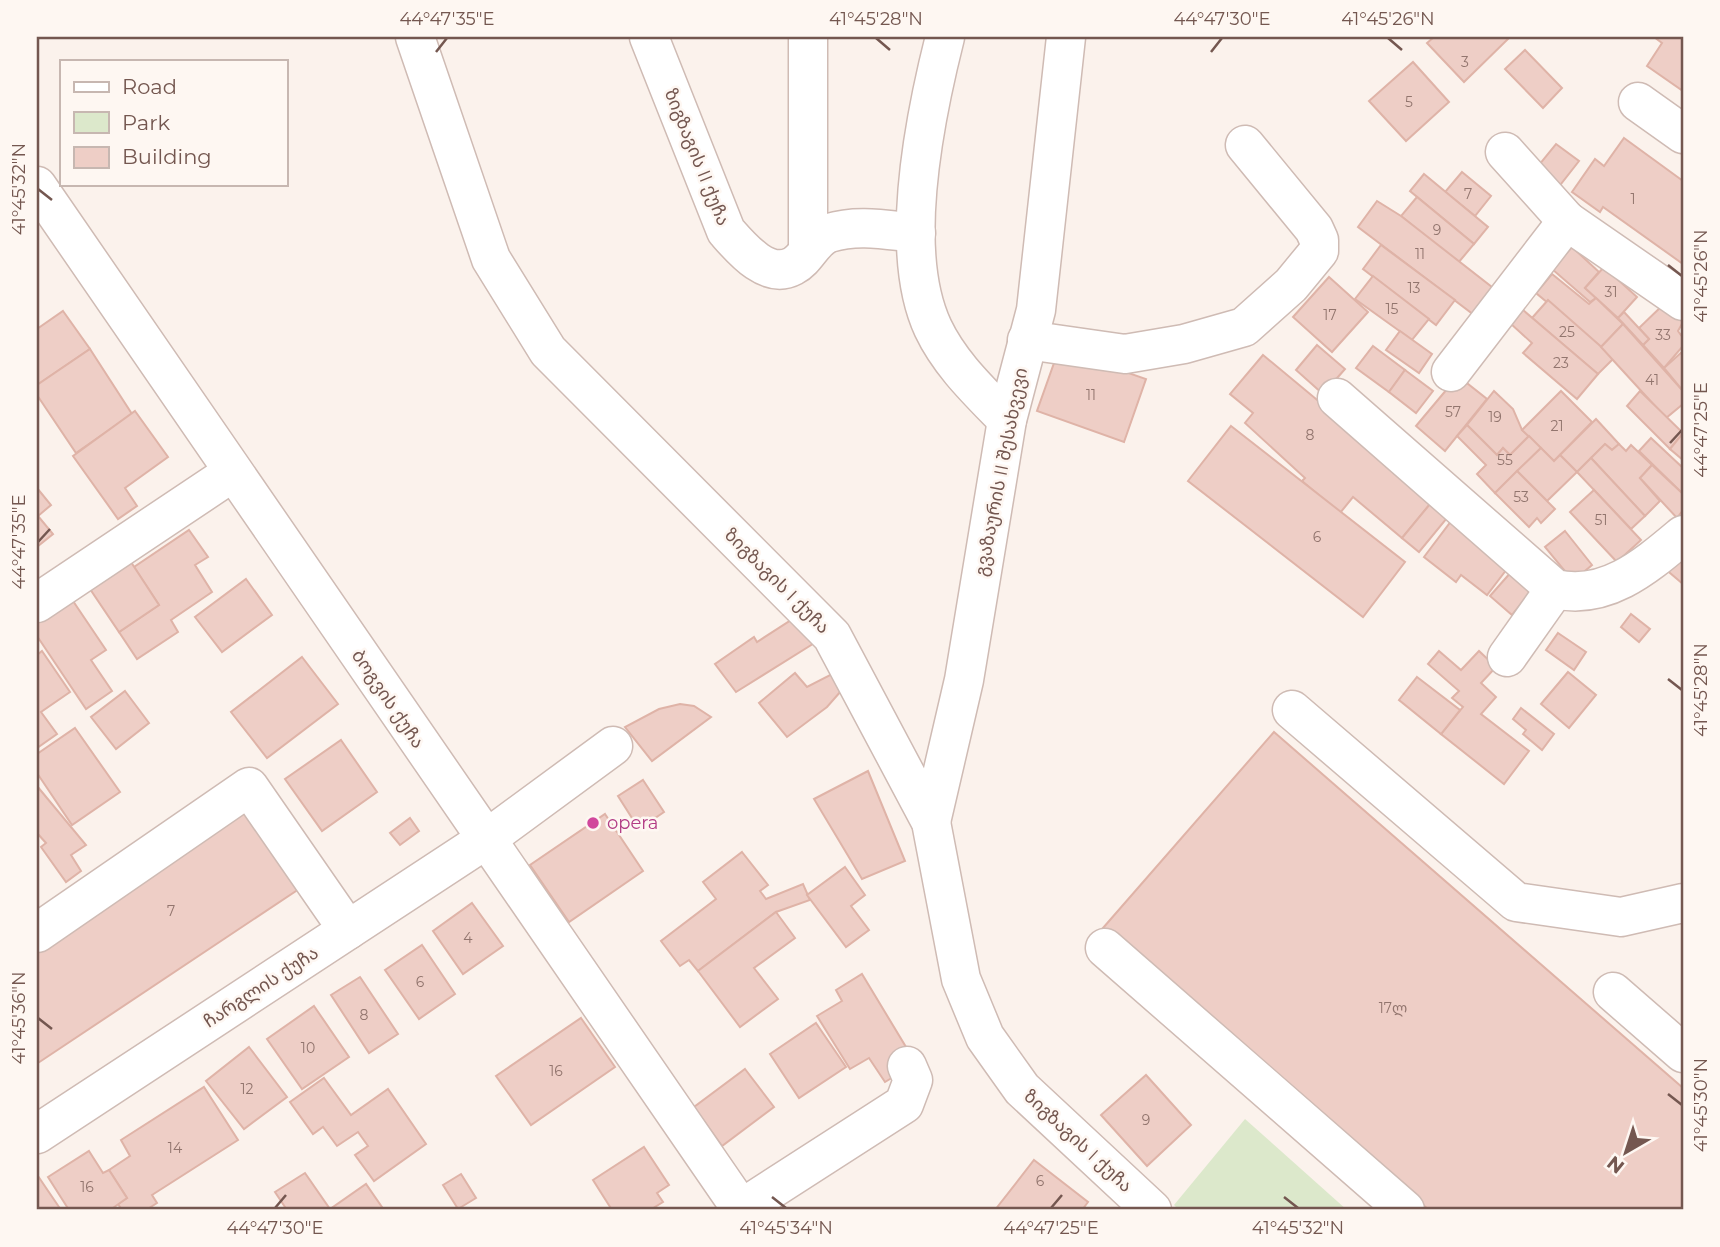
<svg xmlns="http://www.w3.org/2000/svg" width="1720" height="1247" font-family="Montserrat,'Noto Sans Georgian',sans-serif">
<rect width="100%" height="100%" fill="#fbf2ec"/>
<!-- green -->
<path fill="#dce8cb" d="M1245,1119L1347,1210H1179L1174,1205Z"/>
<!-- building -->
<g fill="#eecec6" stroke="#dfb3a7" stroke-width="2">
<path d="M1434,37H1510L1464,82L1427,43Z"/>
<path d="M1654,37H1683V91L1647,66L1662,43Z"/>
<path d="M1525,50L1562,88L1543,108L1505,69Z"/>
<path d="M1413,62L1449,102L1406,141L1369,101Z"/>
<path d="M1624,138L1683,181V264L1603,207L1600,212L1572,192L1595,159L1604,166Z"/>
<path d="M1556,144L1579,161L1557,189L1534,171Z"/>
<path d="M1462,172L1491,196L1475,216L1445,192Z"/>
<path d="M1424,174L1488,227L1474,244L1410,191Z"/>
<path d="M1417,197L1474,244L1458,263L1401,216Z"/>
<path d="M1377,201L1401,216L1497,291L1478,318L1358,227Z"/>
<path d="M1381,245L1455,300L1436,325L1363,269Z"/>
<path d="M1572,247L1599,272L1585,288L1596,298L1590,302L1552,269Z"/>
<path d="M1604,267L1637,297L1618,318L1585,288Z"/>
<path d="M1552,274L1589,304L1596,298L1623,324L1601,347L1536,293Z"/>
<path d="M1373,276L1429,319L1412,340L1355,299Z"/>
<path d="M1329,277L1368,312L1332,352L1293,317Z"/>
<path d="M1548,300L1614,358L1598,374L1532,318Z"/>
<path d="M1665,303L1683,322L1678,331L1683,338V346L1664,368L1643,345L1649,339L1639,328Z"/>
<path d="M1523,310L1598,374L1577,399L1523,353L1532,343L1511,324Z"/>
<path d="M63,311L90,349L37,385V329Z"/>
<path d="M1624,312L1649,339L1643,345L1618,318Z"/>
<path d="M1623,324L1683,391V404L1666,418L1601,347Z"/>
<path d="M1400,331L1432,354L1419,373L1386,350Z"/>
<path d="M1317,345L1345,369L1323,394L1296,370Z"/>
<path d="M1373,346L1405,370L1389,392L1356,368Z"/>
<path d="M90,349L132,414L76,453L37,395V385Z"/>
<path d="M1059,349L1146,379L1124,442L1037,411Z"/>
<path d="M1683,351V391L1664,368Z"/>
<path d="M1263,355L1435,498L1402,538L1353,497L1340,513L1302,481L1305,478L1245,423L1253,413L1230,394Z"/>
<path d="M1405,370L1433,391L1416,413L1389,392Z"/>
<path d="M1458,376L1487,399L1445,451L1416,426Z"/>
<path d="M1494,391L1513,409L1522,430L1529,436L1510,455L1503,448L1497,455L1467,425Z"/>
<path d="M1561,391L1592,422L1554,461L1522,430Z"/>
<path d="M1640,391L1683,433L1670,449L1627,406Z"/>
<path d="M135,411L168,457L125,488L137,506L118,519L73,456Z"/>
<path d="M1596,419L1619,444L1612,450L1605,444L1577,472L1560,455Z"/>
<path d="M1467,425L1497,455L1503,448L1510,455L1529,436L1541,448L1495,493L1477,474L1486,465L1457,436Z"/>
<path d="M1231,426L1405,562L1363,617L1188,481Z"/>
<path d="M1683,433V460L1670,449Z"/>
<path d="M1651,438L1683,468V494L1639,451Z"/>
<path d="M1605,444L1612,450L1619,444L1626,451L1631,445L1652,465L1640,478L1660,501L1645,516L1591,458Z"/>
<path d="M1541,448L1554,461L1560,455L1577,472L1547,501L1517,471Z"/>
<path d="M1591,458L1645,516L1631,529L1577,472Z"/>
<path d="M1652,465L1683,494V510L1677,518L1640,478Z"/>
<path d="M1517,471L1555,509L1541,523L1537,518L1529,527L1495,493Z"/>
<path d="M37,488L51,505L38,516L53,534L37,547Z"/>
<path d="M1594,490L1641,540L1617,562L1570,512Z"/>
<path d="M1435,498L1452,512L1419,552L1402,538Z"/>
<path d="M1452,520L1510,565L1487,595L1461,575L1456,582L1424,557Z"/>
<path d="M189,530L208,557L195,565L212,592L171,620L178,632L137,659L119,632L159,605L134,567Z"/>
<path d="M1565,531L1592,565L1573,581L1545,547Z"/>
<path d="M1683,552V584L1663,567Z"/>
<path d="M129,559L159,605L119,632L88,586Z"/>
<path d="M1512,571L1533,589L1512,615L1490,596Z"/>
<path d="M246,579L272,615L222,652L195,617Z"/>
<path d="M71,598L106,650L91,660L112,691L86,709L37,636V620Z"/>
<path d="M1631,614L1650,629L1639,642L1621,627Z"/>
<path d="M799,615L816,642L736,692L715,664L754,637L757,642Z"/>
<path d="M1558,633L1586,652L1574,670L1546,650Z"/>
<path d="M42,651L70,692L41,712L57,734L37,748V655Z"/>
<path d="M1439,651L1461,670L1479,651L1496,667L1481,683L1496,697L1481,714L1529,751L1504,784L1441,734L1463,707L1452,698L1459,691L1428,664Z"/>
<path d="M302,657L338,704L267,758L231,712Z"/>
<path d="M1568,672L1596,695L1569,728L1541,704Z"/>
<path d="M795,673L807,687L832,674L841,691L827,707L787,737L759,703Z"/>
<path d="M1417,677L1460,710L1441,734L1399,700Z"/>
<path d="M125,691L149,723L116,749L91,717Z"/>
<path d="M680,704L694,706L711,717L652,761L625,727L659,709Z"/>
<path d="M1521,708L1554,734L1542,750L1523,734L1526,730L1513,719Z"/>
<path d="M75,728L120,792L72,825L37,773V754Z"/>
<path d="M1274,732L1683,1088V1210H1429L1103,928Z"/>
<path d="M341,740L377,792L322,831L285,779Z"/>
<path d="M868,771L905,861L862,879L814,799Z"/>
<path d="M643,780L664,812L639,829L618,796Z"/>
<path d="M37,786L86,845L71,855L81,871L66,882L41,847L46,843L37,833Z"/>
<path d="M247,798L305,885L38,1063L37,938Z"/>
<path d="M605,814L643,871L569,922L530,865Z"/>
<path d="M410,818L419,831L400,845L390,833Z"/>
<path d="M742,852L768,885L760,891L766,899L803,884L810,900L776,912L698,971L689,960L680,966L661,941L716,899L703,882Z"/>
<path d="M845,867L865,895L851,906L869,930L846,947L807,895Z"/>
<path d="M472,903L503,946L463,974L433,931Z"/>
<path d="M776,912L795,938L754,968L778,999L740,1027L698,971Z"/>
<path d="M422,945L455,994L419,1019L385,970Z"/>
<path d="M862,974L906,1047L890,1057L900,1073L885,1082L869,1058L850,1069L817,1016L842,1001L836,990Z"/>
<path d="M360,977L398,1034L369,1053L331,995Z"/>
<path d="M314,1006L349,1057L302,1089L267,1039Z"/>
<path d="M581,1018L615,1067L531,1125L496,1076Z"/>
<path d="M816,1023L846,1067L799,1098L770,1054Z"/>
<path d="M249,1047L287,1097L244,1129L206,1081Z"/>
<path d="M745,1069L774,1107L722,1146L694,1107Z"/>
<path d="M1146,1075L1191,1125L1147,1166L1101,1115Z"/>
<path d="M324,1078L351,1115L388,1089L426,1144L374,1181L355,1155L368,1146L358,1132L337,1146L323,1127L313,1134L290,1102Z"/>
<path d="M204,1087L238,1140L152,1195L157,1203L146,1210H122L118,1204L127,1198L109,1170L130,1156L121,1140Z"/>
<path d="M644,1147L669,1185L657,1193L663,1202L650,1210H612L593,1180Z"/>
<path d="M89,1151L103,1173L109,1170L127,1198L110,1210H69L48,1177Z"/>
<path d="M1034,1160L1088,1202L1082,1210H995Z"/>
<path d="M305,1173L330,1209L366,1184L384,1210H287L275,1192Z"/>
<path d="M461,1174L476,1198L458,1209L443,1185Z"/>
<path d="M38,1176L61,1210H37Z"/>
</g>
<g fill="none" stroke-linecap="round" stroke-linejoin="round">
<!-- minor casing -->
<g stroke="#cfbbb4" stroke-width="41">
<g id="minor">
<path d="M415,37L491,259L548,351L832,636L931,822L961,979L985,1037L1022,1089L1152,1210"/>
<path d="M649,37L726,231C741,248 767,280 793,266C807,259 813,239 829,233C858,224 886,230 916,233"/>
<path d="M945,37C925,116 897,251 933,328C950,364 979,391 1007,420"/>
<path d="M1638,102L1683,134"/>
<path d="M1505,152L1567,221"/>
<path d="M37,186L742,1210"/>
<path d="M808,250V37"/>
<path d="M1027,340L1125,354L1184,344L1244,327L1291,285L1319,251V240L1314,229L1245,145"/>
<path d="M1451,372L1567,221L1683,301"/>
<path d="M1337,398L1555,589C1606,601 1646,566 1683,535"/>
<path d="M37,603L233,472"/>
<path d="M1507,657L1555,589"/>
<path d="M1292,710L1516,902L1621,917L1683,903"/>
<path d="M931,822L964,680L1007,420L1036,310L1066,37"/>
<path d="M37,933L249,787L348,930"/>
<path d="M1105,948L1405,1210"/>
<path d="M1613,992L1683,1053"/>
<path d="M37,1134L485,840L613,746"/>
<path d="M741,1209L904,1104L913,1080L907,1066"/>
</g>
</g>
<!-- minor -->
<use href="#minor" stroke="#fff" stroke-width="38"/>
</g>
<!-- ticks -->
<path fill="none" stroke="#745750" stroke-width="2.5" d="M876,38L890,50M1388,38L1402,50M436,52L447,38M1211,52L1222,38M38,189L52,200M1668,265L1682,276M1670,443L1682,430M38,542L50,529M1668,679L1682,690M38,1018L52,1029M1668,1094L1682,1105M772,1197L786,1208M1284,1197L1298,1208M275,1208L286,1195M1051,1208L1062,1195"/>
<!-- markers -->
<circle fill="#d1479c" stroke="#fef7f2" stroke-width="2.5" cx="593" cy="823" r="7"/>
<g text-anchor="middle" stroke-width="5" stroke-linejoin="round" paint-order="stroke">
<!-- number labels -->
<g font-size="14" fill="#92756e">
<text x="1465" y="67">3</text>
<text x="1409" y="107">5</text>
<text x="1468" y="199">7</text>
<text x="1633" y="204">1</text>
<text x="1437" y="235">9</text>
<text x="1420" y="259">11</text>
<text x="1414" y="293">13</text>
<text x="1611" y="297">31</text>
<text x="1392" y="314">15</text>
<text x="1330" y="320">17</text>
<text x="1567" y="337">25</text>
<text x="1663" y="340">33</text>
<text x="1561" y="368">23</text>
<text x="1652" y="385">41</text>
<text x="1091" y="400">11</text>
<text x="1453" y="417">57</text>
<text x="1495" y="422">19</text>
<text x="1557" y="431">21</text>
<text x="1310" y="440">8</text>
<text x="1505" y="465">55</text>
<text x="1521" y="502">53</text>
<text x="1601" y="525">51</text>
<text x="1317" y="542">6</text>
<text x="171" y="916">7</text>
<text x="468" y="943">4</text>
<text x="420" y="987">6</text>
<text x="1393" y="1013">17ლ</text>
<text x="364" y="1020">8</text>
<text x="308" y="1053">10</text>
<text x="556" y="1076">16</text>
<text x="247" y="1094">12</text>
<text x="1146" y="1125">9</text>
<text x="175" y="1153">14</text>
<text x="1040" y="1186">6</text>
<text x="87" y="1192">16</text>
</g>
<!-- street labels -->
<g font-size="18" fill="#745750" stroke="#fef7f2">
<text transform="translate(697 157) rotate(68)" y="6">ზიგზაგის II ქუჩა</text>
<text transform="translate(1001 472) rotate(-79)" y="6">გვაზაურის II შესახვევი</text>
<text transform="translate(777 581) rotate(45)" y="6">ზიგზაგის I ქუჩა</text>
<text transform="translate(388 699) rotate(56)" y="6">ბოგვის ქუჩა</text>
<text transform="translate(261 987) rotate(-33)" y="6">ჩარგლის ქუჩა</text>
<text transform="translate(1078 1141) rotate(43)" y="6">ზიგზაგის I ქუჩა</text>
</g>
<!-- hotel labels -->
<g font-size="18" fill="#b23c85" stroke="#fef7f2" text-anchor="start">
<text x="607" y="829">opera</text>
</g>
</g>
<!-- border -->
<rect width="1720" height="1247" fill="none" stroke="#fef7f2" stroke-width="77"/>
<!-- legend -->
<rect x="60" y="60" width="228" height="126" fill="#fef7f2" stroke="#c7b7b1" stroke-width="2"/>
<rect x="74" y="82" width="35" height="10" fill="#ffffff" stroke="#c7b7b1" stroke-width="2"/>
<text x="122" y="94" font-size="21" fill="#745750">Road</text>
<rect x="74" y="112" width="35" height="21" fill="#dce8cb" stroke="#c7b7b1" stroke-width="2"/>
<text x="122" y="130" font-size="21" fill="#745750">Park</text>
<rect x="74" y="147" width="35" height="21" fill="#eecec6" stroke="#c7b7b1" stroke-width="2"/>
<text x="122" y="164" font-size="21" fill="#745750">Building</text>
<!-- north arrow -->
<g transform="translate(1626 1152) rotate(219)" stroke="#fef7f2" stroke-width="5" paint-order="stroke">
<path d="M0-5L12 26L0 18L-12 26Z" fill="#745750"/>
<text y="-10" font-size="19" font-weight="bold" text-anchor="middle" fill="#745750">N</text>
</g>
<rect x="38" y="38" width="1644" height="1170" fill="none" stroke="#745750" stroke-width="2.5"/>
<g font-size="18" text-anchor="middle" fill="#745750">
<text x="447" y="25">44°47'35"E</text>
<text x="876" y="25">41°45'28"N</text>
<text x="1222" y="25">44°47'30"E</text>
<text x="1388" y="25">41°45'26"N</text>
<text transform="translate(19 189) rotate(-90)" y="6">41°45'32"N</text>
<text transform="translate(1701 276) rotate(-90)" y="6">41°45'26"N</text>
<text transform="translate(1701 430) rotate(-90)" y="6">44°47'25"E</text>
<text transform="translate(19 542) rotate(-90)" y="6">44°47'35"E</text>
<text transform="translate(1701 690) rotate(-90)" y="6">41°45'28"N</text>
<text transform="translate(19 1018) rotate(-90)" y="6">41°45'36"N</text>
<text transform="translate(1701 1105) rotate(-90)" y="6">41°45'30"N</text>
<text x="275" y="1234">44°47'30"E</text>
<text x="786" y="1234">41°45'34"N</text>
<text x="1051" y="1234">44°47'25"E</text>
<text x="1298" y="1234">41°45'32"N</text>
</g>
</svg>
